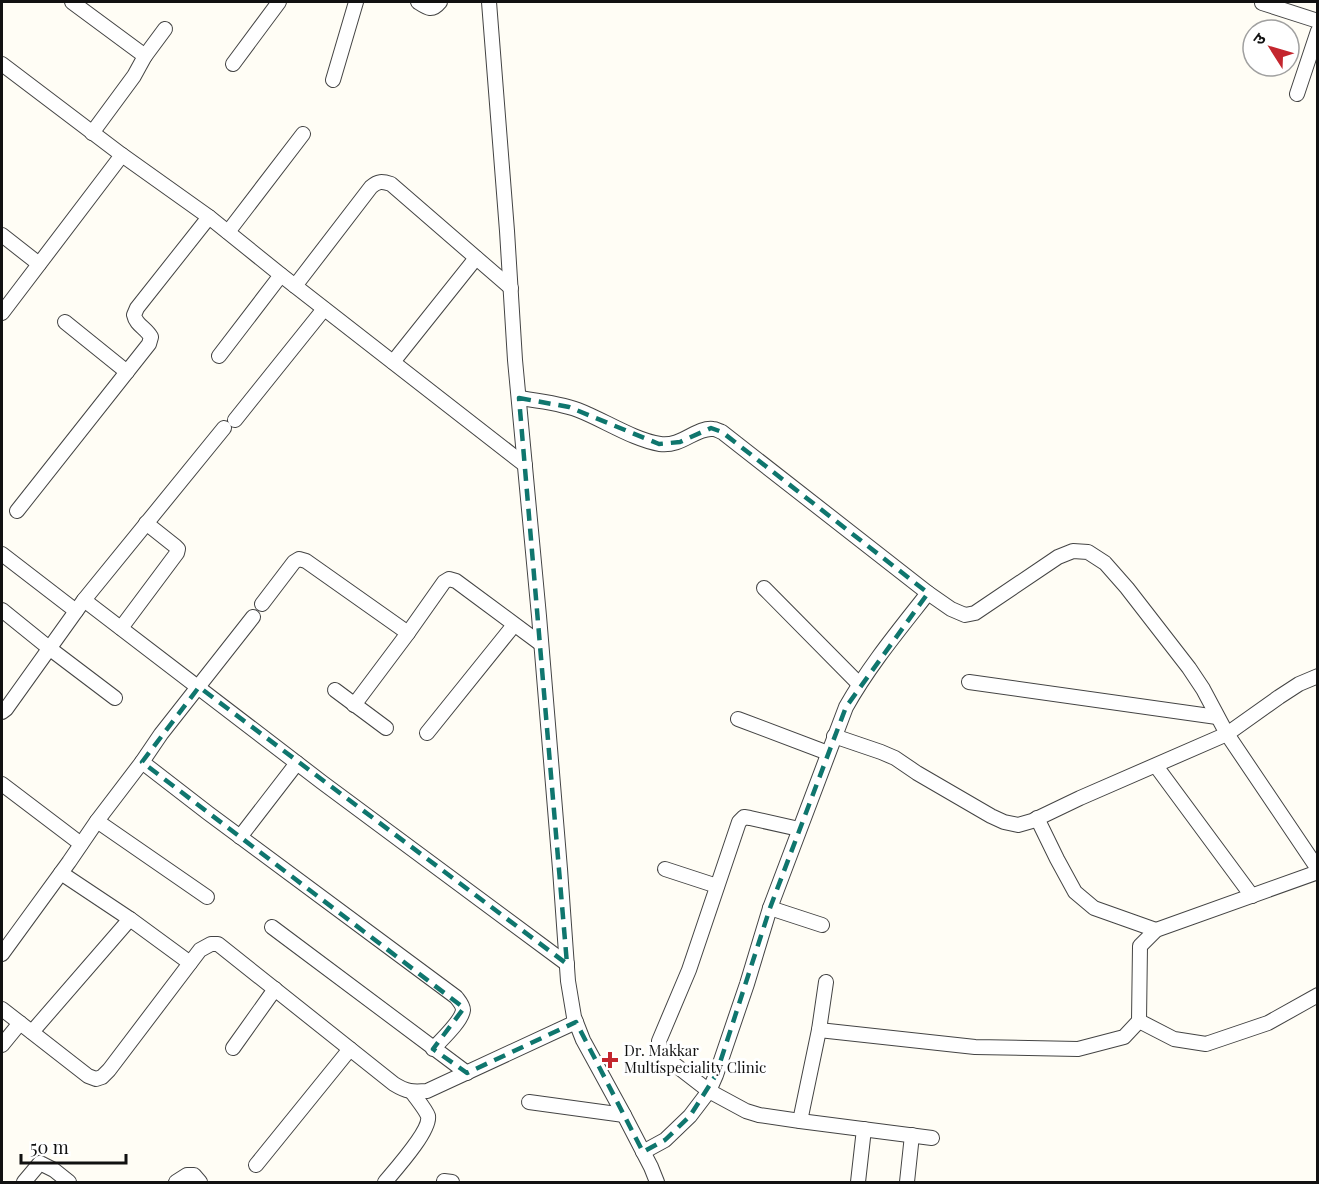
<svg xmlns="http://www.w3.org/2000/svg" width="1319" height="1184" font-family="'Playfair Display','Noto Sans Devanagari',serif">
<rect width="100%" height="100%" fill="#fffdf5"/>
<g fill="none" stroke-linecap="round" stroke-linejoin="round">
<!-- street casing -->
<g stroke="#444" stroke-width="16">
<g id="street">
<path d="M72,2L145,56L134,76L92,133"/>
<path d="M418,2C427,8 432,12 440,2"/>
<path d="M489,2L507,231L515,360L539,616L560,869L568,981L574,1017L583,1040L624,1115L651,1167L657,1182"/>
<path d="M1262,3L1318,21"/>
<path d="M145,56L165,29"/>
<path d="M2,64L122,155"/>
<path d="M233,64L279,2"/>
<path d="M333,80L356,2"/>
<path d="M1297,94L1318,31"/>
<path d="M228,232L303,134"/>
<path d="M2,235L39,264"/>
<path d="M295,286L371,187C378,181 382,181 391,184L511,288"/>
<path d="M2,313L122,155L209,217L281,275L525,465"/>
<path d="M65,322L127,372"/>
<path d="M219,356L281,275"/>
<path d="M393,362L476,258"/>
<path d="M519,398C539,401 559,403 578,410C604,420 634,440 660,444C682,447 696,427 713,429C716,429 719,431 722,432L928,593L951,609L965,615L975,613L1058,557L1073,551L1088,552L1105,563L1127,588L1189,668L1203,689L1227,734L1318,869"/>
<path d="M235,420L324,309"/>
<path d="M17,511L149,344L151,337C146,328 136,325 134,315L137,308L209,217"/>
<path d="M2,554L76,611"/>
<path d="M764,588L859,684"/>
<path d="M84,600L323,783L567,964"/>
<path d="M262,604L294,562L299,559L306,561L408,633L444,582L449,579L456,581L541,644"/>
<path d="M2,610L49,648L115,698"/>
<path d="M121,628L177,553L178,549L175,546L146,523"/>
<path d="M969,682L1217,717"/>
<path d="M335,690L386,728"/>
<path d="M354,705L408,633"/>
<path d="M2,712L6,709L84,600L224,428"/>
<path d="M738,719L828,753"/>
<path d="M427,733L514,625"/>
<path d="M834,736L881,752L895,758L917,773L991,816L1004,822L1018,825L1032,821L1080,798L1227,734L1279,697L1299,684L1318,676"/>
<path d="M142,762L208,813L456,997C459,1001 463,1005 463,1010C462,1021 441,1040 433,1049"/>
<path d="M1156,766L1252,896"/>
<path d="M2,784L81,844"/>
<path d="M1037,818L1057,859L1075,892L1094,908L1156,930"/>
<path d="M97,821L207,897"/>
<path d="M799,829L750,818L744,817L739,822L689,970L659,1041L660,1050L665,1057L709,1091L746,1111L759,1115L800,1121L932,1138"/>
<path d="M240,837L297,763"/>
<path d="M665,869L717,886"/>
<path d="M61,873L130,919L190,963"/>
<path d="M770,908L822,925"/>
<path d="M272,927L467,1073"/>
<path d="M2,954L69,862L97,821L142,762L161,734L253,617"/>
<path d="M2,1009L88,1076L96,1079L102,1077L109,1070L200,950L211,944H218L394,1084C407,1092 412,1092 427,1091L576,1022"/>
<path d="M1139,1021L1174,1039L1206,1044L1268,1023L1318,995"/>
<path d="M819,1030L975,1047L1078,1049L1124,1037L1139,1021L1140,946L1156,930L1318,872"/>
<path d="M32,1032L130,919"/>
<path d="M2,1045L20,1023"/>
<path d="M233,1048L275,989"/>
<path d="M529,1102L624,1115"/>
<path d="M800,1121L819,1030L826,982"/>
<path d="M643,1152L665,1140L690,1116L709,1091L716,1075L747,984L770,908L846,707C869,666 899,630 928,593"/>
<path d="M256,1165L350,1049"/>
<path d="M444,1181L452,1182"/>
<path d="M24,1182L40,1163L54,1170L69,1182"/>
<path d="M176,1182L187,1175H194L200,1182"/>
<path d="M385,1182C395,1170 431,1130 428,1116C426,1110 416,1098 412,1092"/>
<path d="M858,1182L864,1129"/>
<path d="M907,1182L912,1135"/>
</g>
</g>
<!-- street -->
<use href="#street" stroke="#fff" stroke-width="14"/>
</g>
<!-- marked area -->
<path fill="none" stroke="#0f766e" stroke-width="4.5" stroke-dasharray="12 8" stroke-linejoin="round" d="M519,398L569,407L659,444L680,442L711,428L722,432L928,593L846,707L770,908L716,1075L690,1116L665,1140L643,1152L576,1022L467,1073L433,1049L464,1008L142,762L199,687L567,964Z"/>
<!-- markers -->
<path fill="#c4262e" stroke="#fff" stroke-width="2" d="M607 1051h6v6h6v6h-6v6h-6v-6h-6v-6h6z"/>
<g text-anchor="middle" stroke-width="6" stroke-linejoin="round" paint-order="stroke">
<!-- poi labels -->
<g font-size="15" fill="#111" stroke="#fff" text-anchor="start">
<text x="624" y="1056">Dr. Makkar<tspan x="624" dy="17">Multispeciality Clinic</tspan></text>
</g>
</g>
<!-- border -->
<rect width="1319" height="1184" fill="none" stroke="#111111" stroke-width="6"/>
<!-- north arrow -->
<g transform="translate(1271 48) rotate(307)"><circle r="28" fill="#ffffff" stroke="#a0a0a0" stroke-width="1.5"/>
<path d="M0-4.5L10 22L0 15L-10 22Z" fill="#c4262e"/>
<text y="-9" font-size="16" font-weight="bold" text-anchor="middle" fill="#111111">उ</text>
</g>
<!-- scale -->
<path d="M21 1154v9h105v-9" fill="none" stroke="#111111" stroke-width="3"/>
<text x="30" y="1154" font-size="18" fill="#111111" stroke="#ffffff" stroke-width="4.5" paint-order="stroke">50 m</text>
</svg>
